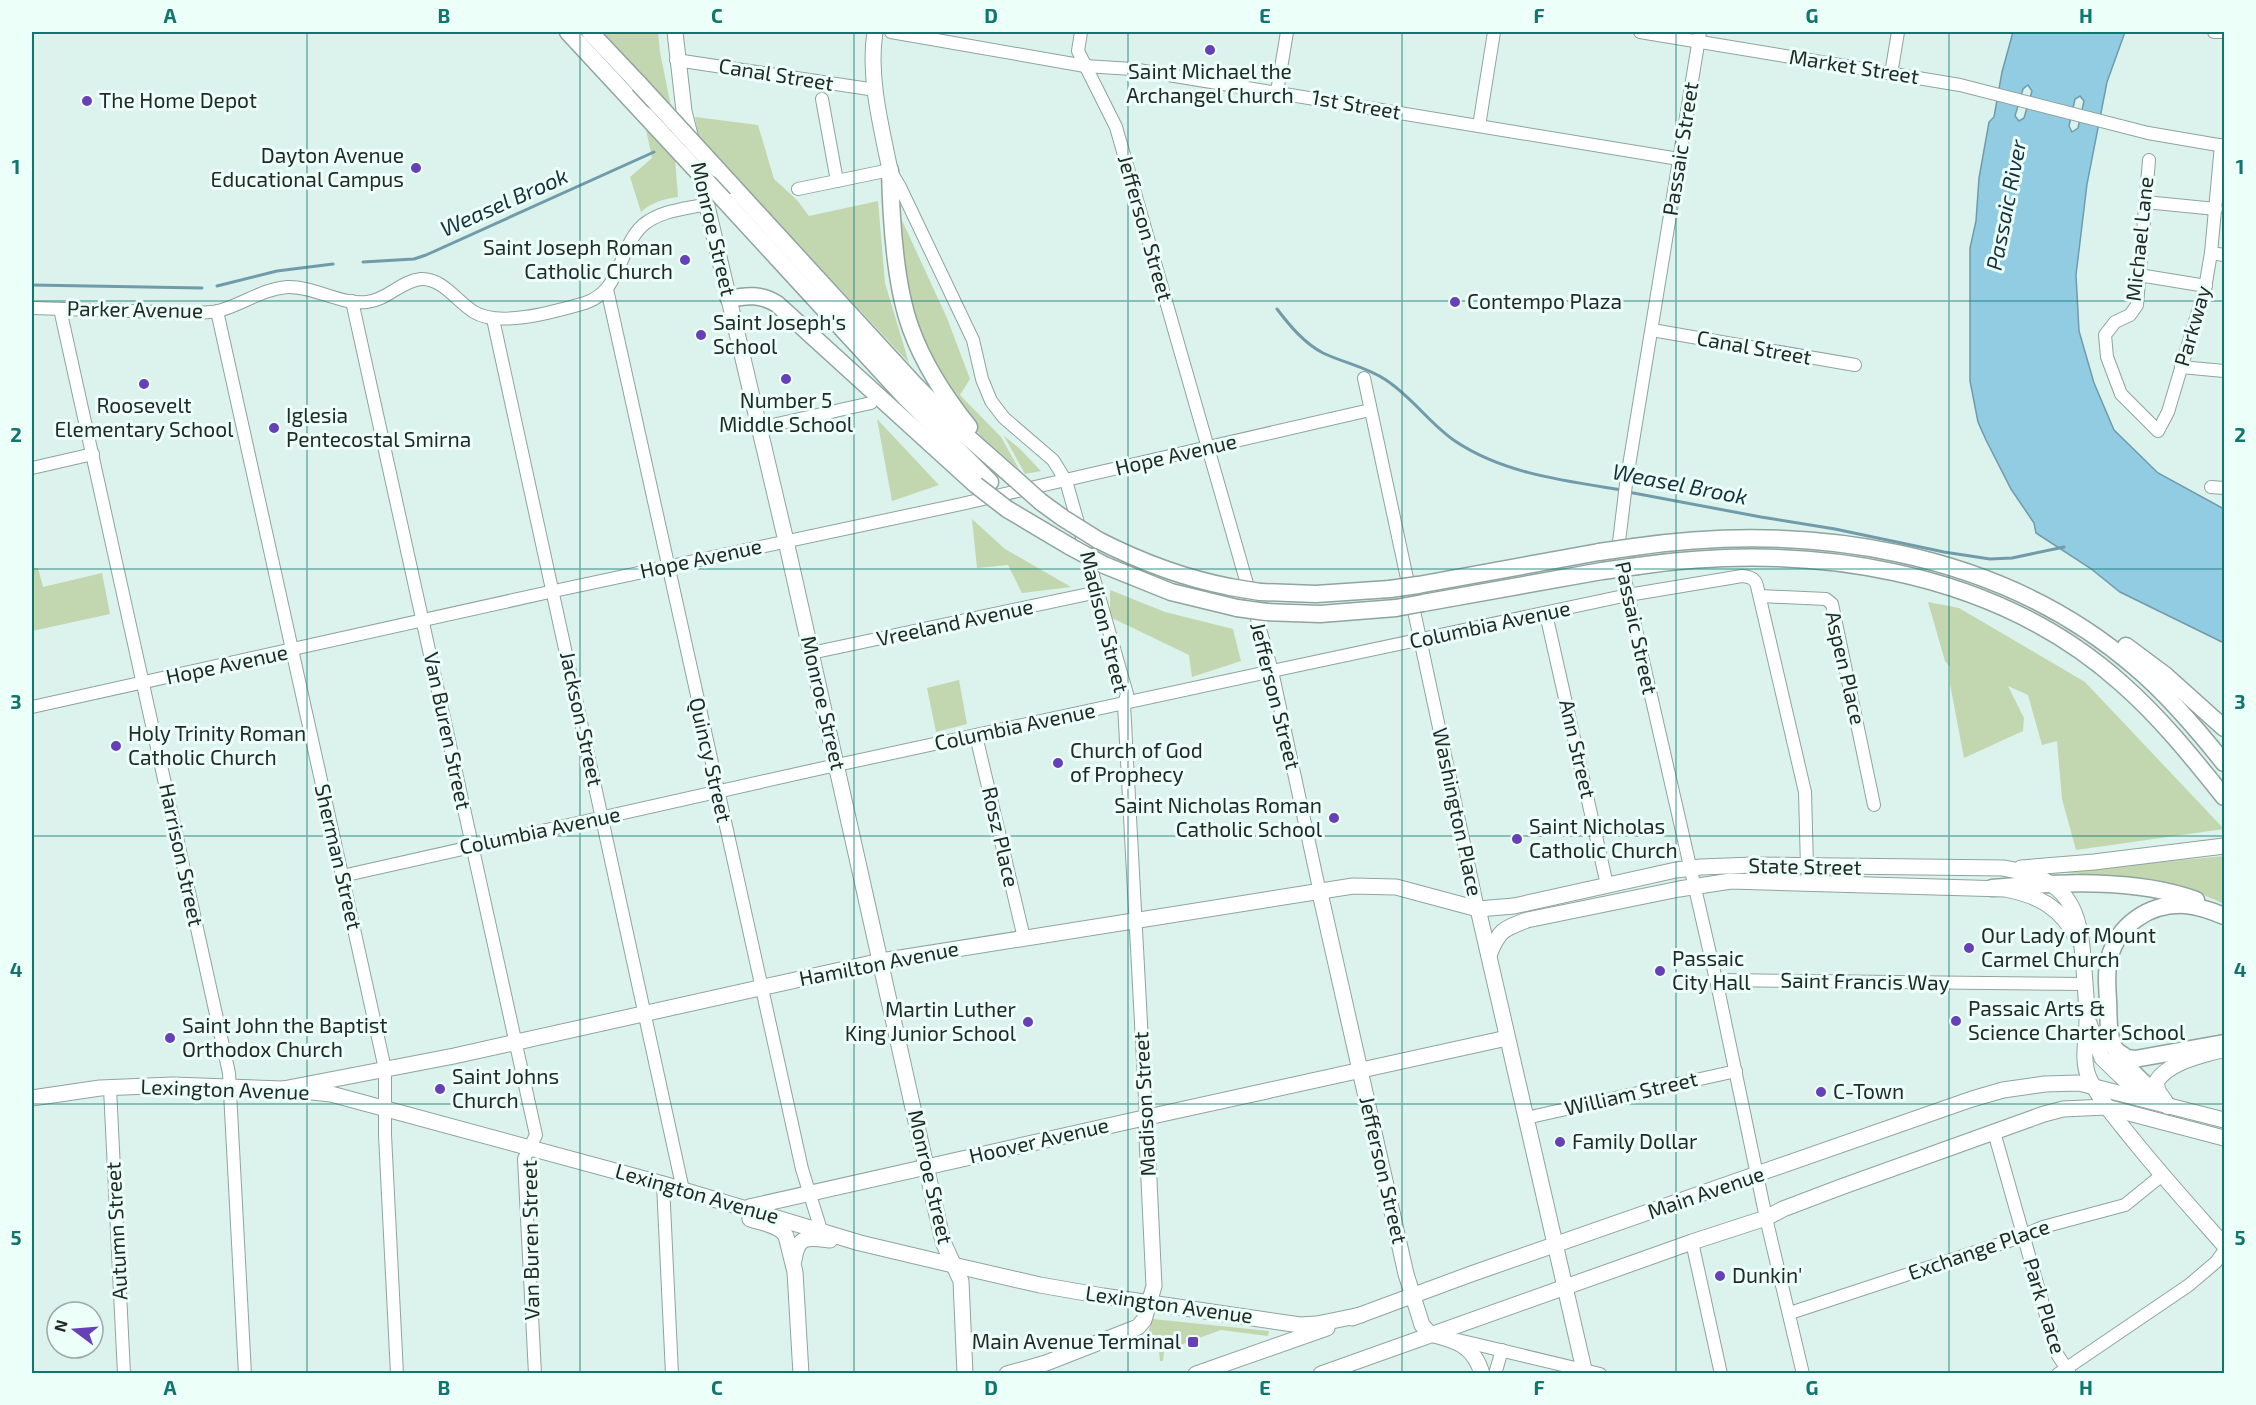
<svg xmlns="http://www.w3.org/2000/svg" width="2256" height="1405" font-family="'Exo 2',sans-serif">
<rect width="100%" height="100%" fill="#dcf2ec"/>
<!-- green -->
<g fill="#c2d7af">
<path d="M599,32H658L660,52L671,107L678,197C664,199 652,202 641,212L630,177L652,158L634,72Z"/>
<path d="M695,117L758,125L774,179L797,200L809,216L878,201L885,283L909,363L698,137Z"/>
<path d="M894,203L947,318L970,379L960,395L1001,437L1019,469L981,436L954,403L913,324Z"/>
<path d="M877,419L939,485L892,501Z"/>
<path d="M1004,436L1019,448L1041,471L1025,474Z"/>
<path d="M972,519L1005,549L1071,587L1022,593L1008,565L977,568Z"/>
<path d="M32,568H38L43,587L102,573L110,614L32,631Z"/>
<path d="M1110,590L1165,612L1233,629L1241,661L1192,677L1189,655L1110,617Z"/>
<path d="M1928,602L1959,608L2085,682L2224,829L2076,850L2062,799L2057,741L2042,745L2028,695L2008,686L2024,718L2023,731L1964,758L1950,684V667L1945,661Z"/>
<path d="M959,680L967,724L936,732L927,688Z"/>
<path d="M2224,856V904C2172,878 2113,877 2056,872Z"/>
<path d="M1153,1319L1269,1331L1268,1336L1221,1330L1164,1351L1163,1361H1160L1158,1342L1149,1338V1329Z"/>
</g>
<!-- water -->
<path fill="#91cce3" stroke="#709bab" stroke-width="1.5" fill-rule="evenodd" d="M2013,32H2125L2107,82L2087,184L2076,275L2079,331L2094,383L2114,430L2158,473L2224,509V643L2120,592L2090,568L2036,533L2034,523L2011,489L1986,440L1978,422L1970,381V248L1976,221L1979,178L1989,122L1994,117L2002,72ZM2028,85L2032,91L2024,118L2019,121L2015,116L2023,89ZM2080,96L2084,101L2078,128L2072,132L2069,126L2075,99Z"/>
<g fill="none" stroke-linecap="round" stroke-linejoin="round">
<!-- stream -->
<g stroke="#709bab" stroke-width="3">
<path d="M363,262L414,259L426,255L654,152"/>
<path d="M32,285L202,288"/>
<path d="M217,286L277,271L333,264"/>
<path d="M1277,309C1290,326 1304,343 1323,353C1344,363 1367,367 1386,380C1412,397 1430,424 1455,441C1504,474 1566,481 1622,490"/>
<path d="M1628,492L1761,517L1835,529L1944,552L1990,559L2012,558L2064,547"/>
</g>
<!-- minor casing -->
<g stroke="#8fa49f" stroke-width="14">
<g id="minor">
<path d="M891,32L1085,66L1132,69L1679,159"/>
<path d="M1081,32L1078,51L1116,127L1272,671L1320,893"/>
<path d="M1640,32L1960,85L2148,133L2224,146"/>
<path d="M1700,32L1626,484L1619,542L1628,595L1719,993L1766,1218L1803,1374"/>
<path d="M2214,32H2224"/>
<path d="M676,60L876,90"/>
<path d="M1891,74L1898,32"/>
<path d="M1277,92L1287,32"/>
<path d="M822,99L837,181"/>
<path d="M1479,126L1494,32"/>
<path d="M2149,160L2137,305L2130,315L2115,322L2105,335L2107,357L2121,394L2158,431L2168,412L2205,288L2211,253L2221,145"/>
<path d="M798,189L890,170L900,187L973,340L982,379L991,401L1004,418L1053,460L1066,481L1127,694L1124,704L1146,1117"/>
<path d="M2145,202L2216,209"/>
<path d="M2211,253L2224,255"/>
<path d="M2139,275L2206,286"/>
<path d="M607,289L802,1169L821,1230"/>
<path d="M352,301L536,1135L524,1159L535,1374"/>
<path d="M32,308L191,313C200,312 210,313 218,311C242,305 262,289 287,287C314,286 340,305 367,302C387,300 401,281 421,279C443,278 457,302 474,312C500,328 556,311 585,303C622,291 618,248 643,225C661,210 686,209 707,204"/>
<path d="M60,309L229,1073L245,1374"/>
<path d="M217,311L385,1069V1135L397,1374"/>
<path d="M493,319L683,1190"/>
<path d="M1652,330L1855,365"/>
<path d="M2181,367L2224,371"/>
<path d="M1364,378L1478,909"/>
<path d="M759,428L871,403"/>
<path d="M32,468L93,454"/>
<path d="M2211,487L2224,488"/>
<path d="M1760,596L1826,599L1832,604L1874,805"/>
<path d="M1546,614L1607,885"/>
<path d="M811,653L1098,592"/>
<path d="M32,707L554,591L957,505L1370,410"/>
<path d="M976,736L1024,938"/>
<path d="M342,876L823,768L1272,671L1628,595L1742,576C1750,577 1755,578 1757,586L1805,792L1807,867"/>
<path d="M1716,980L2085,984"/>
<path d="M110,1088L124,1374"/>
<path d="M1526,1118L1736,1071"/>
<path d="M1994,1132L2057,1354L2070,1374"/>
<path d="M663,1184L672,1374"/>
<path d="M1692,1242L1721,1374"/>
<path d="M1790,1313L2009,1241L2043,1227L2125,1205L2162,1175"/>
<path d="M1458,1340L1600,1374"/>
<path d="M1495,1374L1502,1350"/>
<path d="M2058,1374L2189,1285L2216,1262L2224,1251"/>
</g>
</g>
<!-- major casing -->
<g stroke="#8fa49f" stroke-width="17">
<g id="major">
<path d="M675,32L684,111L692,143"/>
<path d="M875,32C868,76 881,126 890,170"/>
<path d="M699,172L786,541L943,1242L961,1281L965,1374"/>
<path d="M2021,868L2094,862L2224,846"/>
<path d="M1320,893L1406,1274L1422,1325L1430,1334"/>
<path d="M1478,909L1585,1374"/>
<path d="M1489,955C1499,930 1503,929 1527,920L1679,889L1731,881L2005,889C2038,895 2062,908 2077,939"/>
<path d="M2089,1023L2102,1058L2129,1084L2150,1096"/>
<path d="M283,1089L454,1056L881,961L1353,886L1396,887L1478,909L1514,906L1676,870L1701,867L1753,865L2003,868C2070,879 2080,907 2084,969C2085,986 2087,1003 2087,1020C2087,1040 2081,1059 2089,1078C2101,1102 2118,1121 2134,1141C2163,1177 2194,1211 2224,1245"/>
<path d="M32,1098L100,1088L173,1085L283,1089L331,1094L663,1184L860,1243L953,1265L1040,1285L1103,1296L1300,1325L1317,1324L1361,1315"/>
<path d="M2165,1101L2158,1091L2156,1082C2169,1061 2202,1056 2224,1049"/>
<path d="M749,1207L1157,1115L1507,1038"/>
<path d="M750,1219C762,1223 780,1225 786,1236L795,1272L801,1374"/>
<path d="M794,1260C798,1235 807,1237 830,1240"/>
<path d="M1352,1318L1471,1274L1972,1099L2003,1090L2045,1084L2079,1083L2224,1120"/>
<path d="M1430,1334C1455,1340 1474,1345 1482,1374"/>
<path d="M1007,1374L1046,1363L1138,1327L1144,1320L1154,1286L1146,1117"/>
<path d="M1196,1374L1327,1328"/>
<path d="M1321,1374L1692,1242L1766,1218L1783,1209L1841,1187L2044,1114L2063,1109L2106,1107L2224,1138"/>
</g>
</g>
<!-- highway casing -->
<g stroke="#8fa49f" stroke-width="19">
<g id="highway">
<path d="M568,32L645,115"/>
<path d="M590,32L639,84"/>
<path d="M717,169L915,385L963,433L1013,477"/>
<path d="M890,170C891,216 895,286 911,329C924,365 945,397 969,427"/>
<path d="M724,200L904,396L990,482"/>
<path d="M729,299C747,295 761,294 777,304L976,485"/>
<path d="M1041,502L1063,518"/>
<path d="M1007,509L1071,547"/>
<path d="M1098,540C1141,562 1183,578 1230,587"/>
<path d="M1634,547C1807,522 1998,549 2135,667C2168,695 2197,729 2224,763"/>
<path d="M1104,565L1171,592L1237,608"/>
<path d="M1638,566C1804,542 1991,567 2121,683C2160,717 2192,757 2224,797"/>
<path d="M1418,585L1599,552"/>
<path d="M1260,592L1316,594L1390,589"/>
<path d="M1423,603L1602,571"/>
<path d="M1266,612L1320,614L1396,608"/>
<path d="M2126,646L2165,675L2224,728"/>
<path d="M1992,888C2055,882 2136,878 2196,900"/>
<path d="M2118,1052L2127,1058L2135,1059L2224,1043"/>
<path d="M2168,1106C2151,1089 2123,1067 2113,1045C2107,1031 2109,1014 2108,1000C2107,986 2106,972 2109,959C2118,924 2150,903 2185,905C2199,906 2212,911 2224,916"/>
</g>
</g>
<!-- minor -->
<use href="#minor" stroke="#fff" stroke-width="12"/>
<!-- major -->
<use href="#major" stroke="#fff" stroke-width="15"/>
<!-- highway -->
<use href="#highway" stroke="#fff" stroke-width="16"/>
<!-- highway-bridge casing -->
<g stroke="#8fa49f" stroke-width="19" stroke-linecap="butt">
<g id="highway-bridge">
<path d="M639,84L717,169"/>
<path d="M645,115L724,200"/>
<path d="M1013,477L1041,502"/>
<path d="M976,485L1007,509"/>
<path d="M1063,518L1098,540"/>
<path d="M1071,547L1104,565"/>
<path d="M1599,552L1634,547"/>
<path d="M1602,571L1638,566"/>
<path d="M1230,587L1260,592"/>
<path d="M1390,589L1418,585"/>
<path d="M1237,608L1266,612"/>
<path d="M1396,608L1423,603"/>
</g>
</g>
<!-- highway-bridge -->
<use href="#highway-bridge" stroke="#fff" stroke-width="16"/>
</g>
<!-- grid -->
<path fill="none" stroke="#0f766e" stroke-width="1.5" stroke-opacity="0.55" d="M307,32V1374M580,32V1374M854,32V1374M1128,32V1374M1402,32V1374M1676,32V1374M1949,32V1374M32,301H2224M32,569H2224M32,836H2224M32,1104H2224"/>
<!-- markers -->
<g fill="#673fb7" stroke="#edfff9" stroke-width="2">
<circle cx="1210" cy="50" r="6"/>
<circle cx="87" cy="101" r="6"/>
<circle cx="416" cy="168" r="6"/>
<circle cx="685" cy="260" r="6"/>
<circle cx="1455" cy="302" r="6"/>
<circle cx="701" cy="335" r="6"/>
<circle cx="786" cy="379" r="6"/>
<circle cx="144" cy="384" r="6"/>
<circle cx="274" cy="428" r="6"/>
<circle cx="116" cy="746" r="6"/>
<circle cx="1058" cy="763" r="6"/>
<circle cx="1334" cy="818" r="6"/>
<circle cx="1517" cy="839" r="6"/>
<circle cx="1969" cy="948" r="6"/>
<circle cx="1660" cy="971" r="6"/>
<circle cx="1956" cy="1021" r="6"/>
<circle cx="1028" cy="1022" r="6"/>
<circle cx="170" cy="1038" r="6"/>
<circle cx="440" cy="1089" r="6"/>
<circle cx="1821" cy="1092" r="6"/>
<circle cx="1560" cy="1142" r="6"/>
<circle cx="1720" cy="1276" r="6"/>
<rect x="1187" y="1336" width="12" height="12" rx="3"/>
</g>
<g text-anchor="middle" stroke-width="6" stroke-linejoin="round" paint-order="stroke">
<!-- street labels -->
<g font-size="21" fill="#222a28" stroke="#edfff9">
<text transform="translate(1854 67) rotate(9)" y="7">Market Street</text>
<text transform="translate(776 75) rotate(9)" y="7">Canal Street</text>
<text transform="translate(1356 105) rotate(10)" y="7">1st Street</text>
<text transform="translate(1681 149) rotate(-81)" y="7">Passaic Street</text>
<text transform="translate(1145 228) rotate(74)" y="7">Jefferson Street</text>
<text transform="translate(713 229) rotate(77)" y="7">Monroe Street</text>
<text transform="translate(2140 239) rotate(-84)" y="7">Michael Lane</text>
<text transform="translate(135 310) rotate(1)" y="7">Parker Avenue</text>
<text transform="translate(2193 326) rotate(-74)" y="7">Parkway</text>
<text transform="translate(1754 348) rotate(10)" y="7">Canal Street</text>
<text transform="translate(1176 455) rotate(-13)" y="7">Hope Avenue</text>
<text transform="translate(701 559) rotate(-12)" y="7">Hope Avenue</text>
<text transform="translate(1104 622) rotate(76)" y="7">Madison Street</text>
<text transform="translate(955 623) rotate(-12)" y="7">Vreeland Avenue</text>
<text transform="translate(1490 625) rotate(-12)" y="7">Columbia Avenue</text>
<text transform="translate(1636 628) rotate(78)" y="7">Passaic Street</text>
<text transform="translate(227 665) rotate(-12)" y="7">Hope Avenue</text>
<text transform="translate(1845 668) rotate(77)" y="7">Aspen Place</text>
<text transform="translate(1275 696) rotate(76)" y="7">Jefferson Street</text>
<text transform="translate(823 703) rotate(77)" y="7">Monroe Street</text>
<text transform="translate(581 719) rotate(78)" y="7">Jackson Street</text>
<text transform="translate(1015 727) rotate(-12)" y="7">Columbia Avenue</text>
<text transform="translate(447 731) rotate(78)" y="7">Van Buren Street</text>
<text transform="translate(1577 749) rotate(77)" y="7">Ann Street</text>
<text transform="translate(710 760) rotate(77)" y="7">Quincy Street</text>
<text transform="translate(1457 812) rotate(78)" y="7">Washington Place</text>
<text transform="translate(540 831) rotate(-12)" y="7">Columbia Avenue</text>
<text transform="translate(1000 837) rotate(77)" y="7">Rosz Place</text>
<text transform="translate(181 855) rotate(78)" y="7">Harrison Street</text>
<text transform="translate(338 857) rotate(77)" y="7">Sherman Street</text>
<text transform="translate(1805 867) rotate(1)" y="7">State Street</text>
<text transform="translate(879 964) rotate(-11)" y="7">Hamilton Avenue</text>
<text transform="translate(1865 982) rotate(1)" y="7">Saint Francis Way</text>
<text transform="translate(225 1090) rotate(2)" y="7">Lexington Avenue</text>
<text transform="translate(1631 1094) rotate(-13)" y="7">William Street</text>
<text transform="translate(1145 1104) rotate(-93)" y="7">Madison Street</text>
<text transform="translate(1039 1141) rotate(-13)" y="7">Hoover Avenue</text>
<text transform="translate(1383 1170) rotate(77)" y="7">Jefferson Street</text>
<text transform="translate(930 1177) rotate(77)" y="7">Monroe Street</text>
<text transform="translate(1706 1193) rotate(-19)" y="7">Main Avenue</text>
<text transform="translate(697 1194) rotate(16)" y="7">Lexington Avenue</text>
<text transform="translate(117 1231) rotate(-93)" y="7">Autumn Street</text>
<text transform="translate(531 1240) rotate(-91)" y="7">Van Buren Street</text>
<text transform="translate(1979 1250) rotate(-19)" y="7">Exchange Place</text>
<text transform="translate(1169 1305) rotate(8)" y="7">Lexington Avenue</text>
<text transform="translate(2044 1306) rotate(73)" y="7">Park Place</text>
</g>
<!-- poi labels -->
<g font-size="21" fill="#222a28" stroke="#edfff9" text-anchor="start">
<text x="1210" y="79" text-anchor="middle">Saint Michael the<tspan x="1210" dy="24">Archangel Church</tspan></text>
<text x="99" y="108">The Home Depot</text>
<text x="404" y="163" text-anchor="end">Dayton Avenue<tspan x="404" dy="24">Educational Campus</tspan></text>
<text x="673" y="255" text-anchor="end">Saint Joseph Roman<tspan x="673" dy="24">Catholic Church</tspan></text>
<text x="1467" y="309">Contempo Plaza</text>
<text x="713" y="330">Saint Joseph's<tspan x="713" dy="24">School</tspan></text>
<text x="786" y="408" text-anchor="middle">Number 5<tspan x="786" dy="24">Middle School</tspan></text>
<text x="144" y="413" text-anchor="middle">Roosevelt<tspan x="144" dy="24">Elementary School</tspan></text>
<text x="286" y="423">Iglesia<tspan x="286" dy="24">Pentecostal Smirna</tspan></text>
<text x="128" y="741">Holy Trinity Roman<tspan x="128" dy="24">Catholic Church</tspan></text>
<text x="1070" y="758">Church of God<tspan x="1070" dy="24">of Prophecy</tspan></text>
<text x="1322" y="813" text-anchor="end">Saint Nicholas Roman<tspan x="1322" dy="24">Catholic School</tspan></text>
<text x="1529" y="834">Saint Nicholas<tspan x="1529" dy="24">Catholic Church</tspan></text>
<text x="1981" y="943">Our Lady of Mount<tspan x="1981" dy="24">Carmel Church</tspan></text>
<text x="1672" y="966">Passaic<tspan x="1672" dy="24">City Hall</tspan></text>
<text x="1968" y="1016">Passaic Arts &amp;<tspan x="1968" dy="24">Science Charter School</tspan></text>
<text x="1016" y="1017" text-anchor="end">Martin Luther<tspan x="1016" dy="24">King Junior School</tspan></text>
<text x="182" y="1033">Saint John the Baptist<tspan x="182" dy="24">Orthodox Church</tspan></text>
<text x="452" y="1084">Saint Johns<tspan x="452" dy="24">Church</tspan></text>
<text x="1833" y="1099">C-Town</text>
<text x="1572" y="1149">Family Dollar</text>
<text x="1732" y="1283">Dunkin'</text>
<text x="1181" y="1349" text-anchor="end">Main Avenue Terminal</text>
</g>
<!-- water labels -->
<g font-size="22" font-style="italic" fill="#14313c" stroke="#edfff9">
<text transform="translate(504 202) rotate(-24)" y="8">Weasel Brook</text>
<text transform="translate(2006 205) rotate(-79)" y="8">Passaic River</text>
<text transform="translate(1680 484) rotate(11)" y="8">Weasel Brook</text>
</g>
</g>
<!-- border -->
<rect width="2256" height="1405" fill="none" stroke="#edfff9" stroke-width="66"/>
<!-- north arrow -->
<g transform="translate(75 1330) rotate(286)"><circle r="28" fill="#edfff9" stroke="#9caaa5" stroke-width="1.5"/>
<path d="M0-4.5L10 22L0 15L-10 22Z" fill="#673fb7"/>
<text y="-9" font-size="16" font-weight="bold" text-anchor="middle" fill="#222a28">N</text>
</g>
<rect x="33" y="33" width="2190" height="1339" fill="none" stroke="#0f766e" stroke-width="2"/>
<g font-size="20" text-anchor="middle" font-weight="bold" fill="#0f766e">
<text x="170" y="23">A</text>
<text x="444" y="23">B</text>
<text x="717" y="23">C</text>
<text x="991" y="23">D</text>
<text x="1265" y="23">E</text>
<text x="1539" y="23">F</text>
<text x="1812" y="23">G</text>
<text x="2086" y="23">H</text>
<text x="16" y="174">1</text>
<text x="2240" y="174">1</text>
<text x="16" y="442">2</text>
<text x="2240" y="442">2</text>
<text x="16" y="709">3</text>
<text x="2240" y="709">3</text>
<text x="16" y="977">4</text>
<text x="2240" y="977">4</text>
<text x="16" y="1245">5</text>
<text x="2240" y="1245">5</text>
<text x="170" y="1395">A</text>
<text x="444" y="1395">B</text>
<text x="717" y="1395">C</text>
<text x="991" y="1395">D</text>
<text x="1265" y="1395">E</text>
<text x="1539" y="1395">F</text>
<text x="1812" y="1395">G</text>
<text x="2086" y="1395">H</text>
</g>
</svg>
